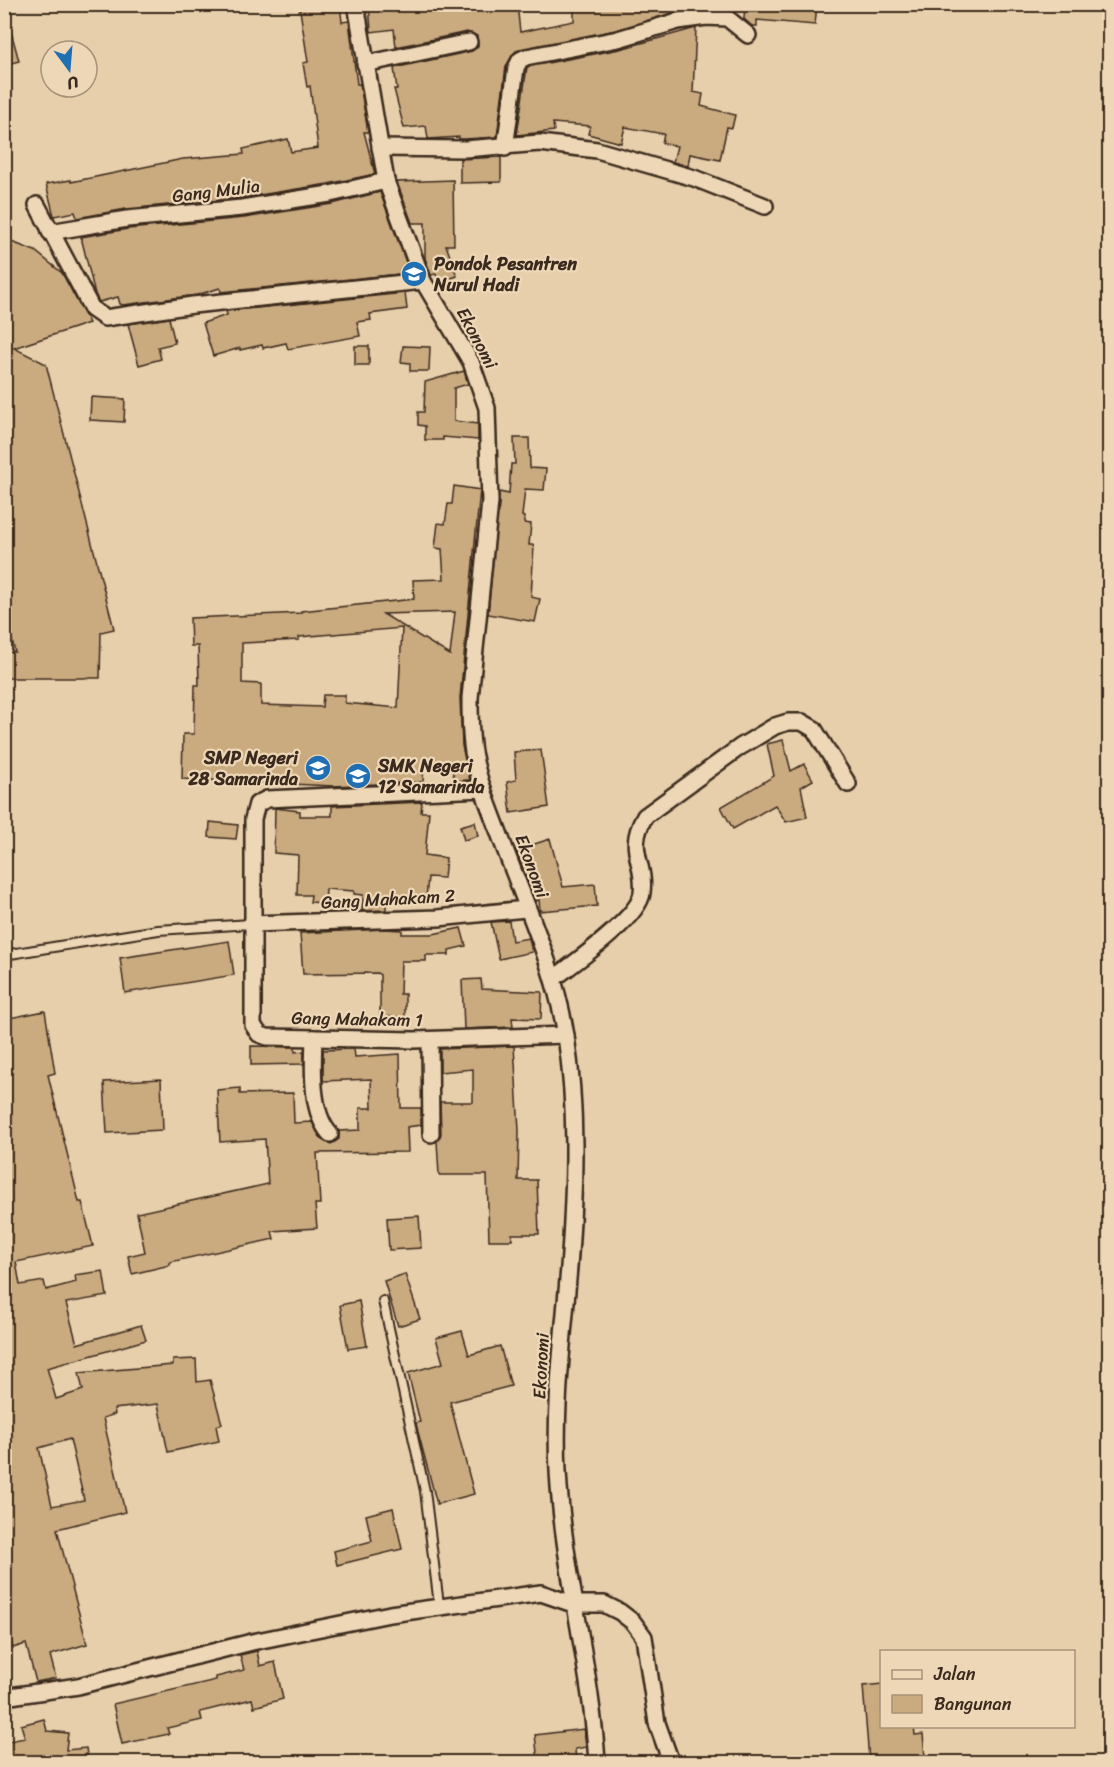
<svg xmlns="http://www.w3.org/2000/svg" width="1114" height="1767" font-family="Sriracha,sans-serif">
<rect width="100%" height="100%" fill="#e7cfac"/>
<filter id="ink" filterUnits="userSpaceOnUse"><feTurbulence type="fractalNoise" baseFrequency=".0167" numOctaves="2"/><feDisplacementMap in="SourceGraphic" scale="12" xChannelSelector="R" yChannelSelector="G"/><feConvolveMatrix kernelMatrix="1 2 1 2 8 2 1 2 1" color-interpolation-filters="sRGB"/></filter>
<g filter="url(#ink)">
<!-- building -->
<g fill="#caaa7f" stroke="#3b2a1e" stroke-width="1.5" fill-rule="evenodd">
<path d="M299,4H340L342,22L349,21L357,84H360L368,132H364L375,174L328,184L241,198L126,209L77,218L75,212L54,216L46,184L71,180V182L183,159L244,154L243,149L288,139L291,152L318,148L310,86L307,87L303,63L308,62Z"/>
<path d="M369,4H494L495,7L517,4L520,32L574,21V4H697V8L675,12L616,30L516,51L506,66L497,137L465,139H459V137L428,139L426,126L404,128L394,89H397L394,68L472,51L478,46L477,36L467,32L396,47L394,29L371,32Z"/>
<path d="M745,4H817L815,25L757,20V26H752L744,19Z"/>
<path d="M9,24L19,61L4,65V25Z"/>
<path d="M696,28L693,92L703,94L701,106L735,115L732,128L727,127L720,160L690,154L688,166L673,162L677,146L662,143L664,134L625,127L621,143L588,134L590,126L553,123L554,131L517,135L527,67L620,49Z"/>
<path d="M501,157V182L460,183V159Z"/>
<path d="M453,180L454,245H446L457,276L439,283L436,274L431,275L425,258V223H412L397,182Z"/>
<path d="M380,192L410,273L221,292L220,288L197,295L123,305L120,304L118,297L99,302L95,294L81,237L128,229L244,218L332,204Z"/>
<path d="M4,239L35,251L62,273L89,323L14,348L46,364L114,629L101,632L100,678H4V652H15L4,610Z"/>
<path d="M405,293L407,309L370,314L371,320L357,322L360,336L288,349L286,343L263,348L262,345L240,350V348L213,356L203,323L227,315L226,311Z"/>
<path d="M169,318L175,343L158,347L161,359L139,365L128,324Z"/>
<rect x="355" y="346" width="14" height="19"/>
<path d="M403,346L430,347L429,371H410V363L401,362Z"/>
<path d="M464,371L468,384L454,388V421L478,424V440L443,437V440H425V426L418,425V412H424L425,382Z"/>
<path d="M91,397L125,399L124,422L90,420Z"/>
<path d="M514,438H529L530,468L546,469L544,490L525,489L522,516L524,517V523L531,524L529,545H534L531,597L540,599L535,622L488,614L499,492L509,494L511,464H515Z"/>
<path d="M454,486L480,490L460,698L462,746L470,780L455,781L450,762L424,761L423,782L333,786L182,779L183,734H194L195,685H199L198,646H191L190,618L301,613V611L414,599L413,580L444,579L442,549L435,548L438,523L445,524L448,504H452ZM455,612L450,655L383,614ZM402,628L398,708L345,703V695H323L322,707L261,705V684L242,683V643L299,640V637Z"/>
<path d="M783,740L791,771L804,764L813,780L801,787L807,817L786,822L775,805L733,829L721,807L774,776L767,744Z"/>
<path d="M541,750L549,807L511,813L507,782L516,780L514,752Z"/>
<path d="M422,802L421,812H429L425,855L446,858L444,878L428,877L426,899L386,897V910L362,911L363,895L354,894V891L326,889L325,903L310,902L311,895H297L298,855L274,853L275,808L300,811V816H332V806Z"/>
<path d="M210,822L238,825L236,839L209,837Z"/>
<path d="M475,822L478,836L464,840L460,826Z"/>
<path d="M550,839L563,887L595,884L597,906L540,911L539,900L535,901L516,850Z"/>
<path d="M509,921L512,941L529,938L532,952L499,959L491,922Z"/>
<path d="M461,928L466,946L449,950V955H426V961H401L400,994H405V1017H380V975L377,973L303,974L300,933L385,929L402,930V934H433Z"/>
<path d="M229,941L234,975L125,993L120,958Z"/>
<path d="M481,979L482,989L542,992L541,1019L512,1018L513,1027L464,1029L462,980Z"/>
<path d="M45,1011L55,1073L48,1075L79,1202H82L93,1246L16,1262L20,1285L44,1281L46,1290L76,1282L75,1275L103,1271L107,1296L66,1303L77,1344L141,1325L146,1340L47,1368L56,1399L83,1390L79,1373L173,1365V1360L196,1359L197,1382L210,1380L222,1424L216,1426L219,1441L168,1452L158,1404L114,1409L115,1414L103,1418L125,1512L57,1529L87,1644L50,1655L56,1678L36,1682L26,1644L13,1648L4,1619V1019ZM70,1439L84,1500L52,1506L39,1448Z"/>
<path d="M251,1046L295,1047V1052L304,1051V1064L251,1065Z"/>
<path d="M514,1046L519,1131L518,1180H537L539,1234H512V1240H489L487,1175H439L437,1141L441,1134L440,1102H473V1069L440,1072V1049Z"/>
<path d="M354,1049L355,1057L400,1054L401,1108H421V1125L407,1127L408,1152L317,1153L320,1204H315L317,1228L272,1231L274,1239L170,1262V1265L132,1274L128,1256L145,1252L137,1213L268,1184L265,1139L220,1142L217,1090L240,1088V1094L293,1093L294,1123L312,1122L322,1140L331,1144L339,1139V1131L360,1130V1108H372L371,1079L323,1081V1050Z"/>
<path d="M161,1079L163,1130L107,1133L104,1082Z"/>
<path d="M419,1216L421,1248L389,1250L387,1218Z"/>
<path d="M405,1274L420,1319L398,1326L384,1281Z"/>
<path d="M359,1301L367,1346L348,1349L340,1305Z"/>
<path d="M462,1331L469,1355L500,1346L511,1386L450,1402L474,1494L437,1504L418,1432L416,1423L420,1422L408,1373L443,1363L436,1338Z"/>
<path d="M393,1508L402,1549L337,1565L334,1551L372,1541L366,1515Z"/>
<path d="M257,1651L260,1666L275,1662L283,1699L254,1707L252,1699L200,1712L202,1720L167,1728L169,1734L122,1744L113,1704L216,1680V1677L244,1670L240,1655Z"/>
<path d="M882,1684V1726H914L915,1735L923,1734L925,1757L902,1759V1756L869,1760L863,1686Z"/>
<path d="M44,1719L47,1731L68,1733L66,1750L86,1748L88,1762H4V1742L25,1738L21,1725Z"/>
<path d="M584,1729L586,1747L575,1749L576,1762H538L535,1735Z"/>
</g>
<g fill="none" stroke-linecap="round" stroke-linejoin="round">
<!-- lane casing -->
<g stroke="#3b2a1e" stroke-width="12">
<g id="lane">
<path d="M4,955L158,930L251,924"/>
<path d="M383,1301L425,1491L439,1605"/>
</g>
</g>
<!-- street casing -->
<g stroke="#3b2a1e" stroke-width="20">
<g id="street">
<path d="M356,4L386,181L423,281L471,362L487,408L490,502L470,698C470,716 470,734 473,752C478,779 488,804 498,830C522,898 555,965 566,1036C577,1108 575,1181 570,1254C565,1326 554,1398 558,1471C563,1569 591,1665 597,1762"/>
<path d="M365,64L469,42"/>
<path d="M380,148L465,149L540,143L597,150L694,178L765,206"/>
<path d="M505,148L516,68L520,60L526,57L618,39L678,21L706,17L727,18L748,35"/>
<path d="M37,205L92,309L105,318L193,305L423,281"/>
<path d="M50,232L127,219L242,208L330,194L386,181"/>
<path d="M483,789L267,799L257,804L253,819V1025L259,1034L267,1037L414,1040L566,1035"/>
<path d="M251,924L438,918L526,909"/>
<path d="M553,979C574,963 639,918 642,893C646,861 625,851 645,816L740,747L775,726L788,722H802L814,729L848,784"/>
<path d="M314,1038C313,1066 310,1112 330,1134"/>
<path d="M430,1040L431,1134"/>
<path d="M4,1697L78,1686L252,1642L390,1614L541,1593L573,1604H604L620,1612L633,1622L644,1637L657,1723L671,1762"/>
</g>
</g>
<!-- lane -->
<use href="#lane" stroke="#edd7b6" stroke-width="8"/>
<!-- street -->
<use href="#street" stroke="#edd7b6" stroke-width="15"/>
</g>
</g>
<!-- icons -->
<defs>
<g id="school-disc" transform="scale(1.35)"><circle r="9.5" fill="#1f6fb2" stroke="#edd7b6"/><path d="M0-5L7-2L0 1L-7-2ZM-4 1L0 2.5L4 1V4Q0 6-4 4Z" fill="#fff"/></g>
</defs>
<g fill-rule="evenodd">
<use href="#school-disc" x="414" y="274"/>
<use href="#school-disc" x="318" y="768"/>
<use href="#school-disc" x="358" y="776"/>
</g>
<g text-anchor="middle" stroke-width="4.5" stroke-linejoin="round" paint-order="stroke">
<!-- street labels -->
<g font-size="18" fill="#3b2a1e" stroke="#edd7b6">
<text transform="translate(216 191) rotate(-7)" y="6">Gang Mulia</text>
<text transform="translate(477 338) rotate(62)" y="6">Ekonomi</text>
<text transform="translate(532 866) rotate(70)" y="6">Ekonomi</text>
<text transform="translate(388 899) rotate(-3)" y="6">Gang Mahakam 2</text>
<text transform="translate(357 1019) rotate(1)" y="6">Gang Mahakam 1</text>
<text transform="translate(541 1366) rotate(-87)" y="6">Ekonomi</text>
</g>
<!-- poi labels -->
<g font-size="18" font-weight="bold" fill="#3b2a1e" stroke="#edd7b6" text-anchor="start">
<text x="434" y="270">Pondok Pesantren<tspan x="434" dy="21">Nurul Hadi</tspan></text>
<text x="298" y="764" text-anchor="end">SMP Negeri<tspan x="298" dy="21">28 Samarinda</tspan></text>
<text x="378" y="772">SMK Negeri<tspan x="378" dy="21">12 Samarinda</tspan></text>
</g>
</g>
<!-- margin -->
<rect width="1114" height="1767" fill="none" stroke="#edd7b6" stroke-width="24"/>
<rect x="12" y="12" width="1090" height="1743" fill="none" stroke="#3b2a1e" stroke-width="2" filter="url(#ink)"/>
<!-- legend -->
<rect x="880" y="1650" width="195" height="78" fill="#edd7b6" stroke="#a69279" stroke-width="1.5"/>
<rect x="892" y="1670" width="30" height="9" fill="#edd7b6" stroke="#a69279" stroke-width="1.5"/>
<text x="934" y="1680" font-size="18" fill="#3b2a1e">Jalan</text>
<rect x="892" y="1695" width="30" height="18" fill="#caaa7f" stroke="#a69279" stroke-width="1.5"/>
<text x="934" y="1710" font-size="18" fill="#3b2a1e">Bangunan</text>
<!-- north arrow -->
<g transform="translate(69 69) rotate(164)"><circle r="28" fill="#edd7b6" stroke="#a69279" stroke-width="1.5"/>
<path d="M0-4.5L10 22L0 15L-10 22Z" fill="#1f6fb2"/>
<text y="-9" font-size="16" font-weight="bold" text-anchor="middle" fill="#3b2a1e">U</text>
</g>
</svg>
